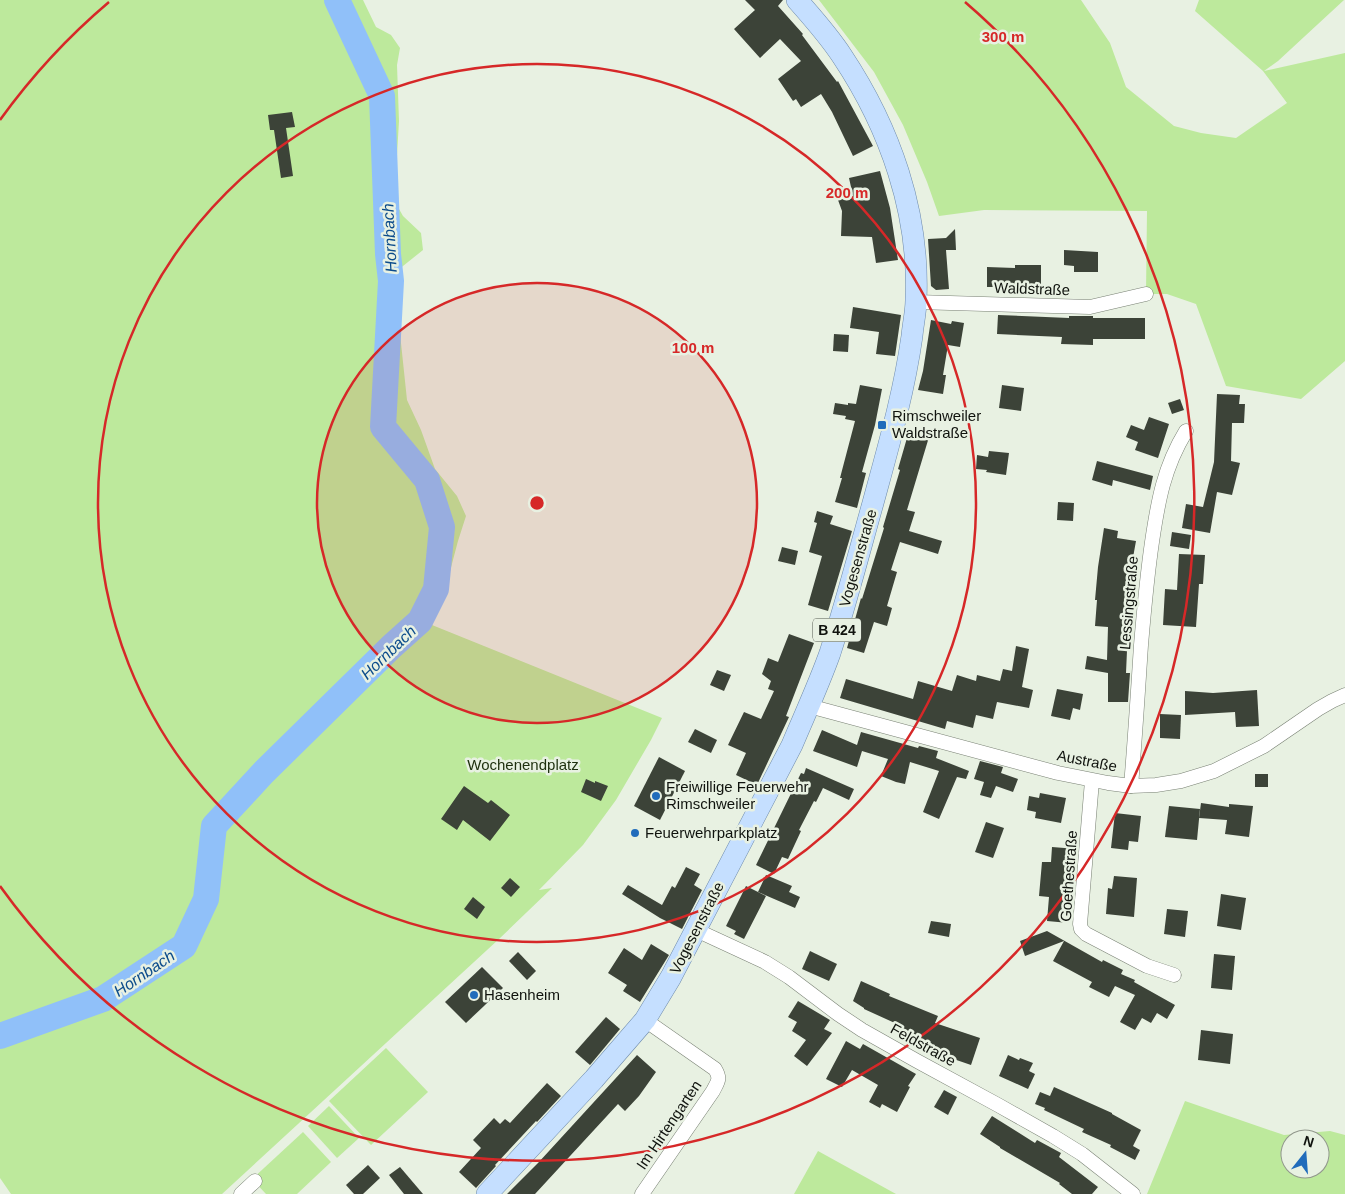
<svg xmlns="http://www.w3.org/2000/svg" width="1345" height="1194" font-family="Arial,sans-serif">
<rect width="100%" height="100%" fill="#e8f1e2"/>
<!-- green -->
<g fill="#bde99c" fill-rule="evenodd">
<path d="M0,0H363L376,27L391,35L400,48L397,65L399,121L395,188V202L403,216L421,233L423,250L398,270L397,305L407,400L421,430L435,469L457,496L466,516L458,541L444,594L432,625L662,718L651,740L616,800L583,845L539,890L552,888L499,939L222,1194H11L0,1178Z"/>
<path d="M819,0H1081L1110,43L1126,87L1174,126L1201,133L1236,138L1287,103L1263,71L1195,11L1199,0H1344L1278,61L1264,71L1345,53V361L1301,399L1226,386L1196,304L1167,294H1146L1147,211L984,210L939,216L927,182L903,125L874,72Z"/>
<path d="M386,1048L428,1092L371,1145L329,1101Z"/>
<path d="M1185,1101L1284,1135L1330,1131L1345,1135V1194H1147ZM1290,1139H1320V1169H1290Z"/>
<path d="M329,1106L359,1138L337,1158L308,1126Z"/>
<path d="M303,1132L331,1162L297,1194H266L252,1179Z"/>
<path d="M818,1151L896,1194H794Z"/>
</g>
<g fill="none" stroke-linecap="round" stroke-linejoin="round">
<!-- river -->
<path stroke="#90c0f9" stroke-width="26" d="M0,1036L103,999L184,946L206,899L214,826L263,773L391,647L420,621L436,589L442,527L427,480L383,427L391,281L388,254L382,96L337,0"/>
</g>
<!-- building -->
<g fill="#3c4338">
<path d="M745,0H783L778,6L803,34L802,35L837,82L838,81L873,146L853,156L832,112L821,94L801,107L796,99L793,101L778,79L801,61L780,39L760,58L734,29L755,10Z"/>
<path d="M292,112L295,127L286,128L293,176L281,178L274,130H270L268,115Z"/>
<path d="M880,171L890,208L898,260L876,263L872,237L841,236L842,211L838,200L853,196L849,178Z"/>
<path d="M955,229L956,250H946L949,289L936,290L931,286L928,239L946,238Z"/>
<path d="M1064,250L1098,252V272H1074V266L1064,265Z"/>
<path d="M1015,265H1041V287H987V267L1015,268Z"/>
<path d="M853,307L901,315L895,356L876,354L879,332L850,328Z"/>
<path d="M998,315L1069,318V316H1093V318H1145V339H1093V345L1061,344L1062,337L997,334Z"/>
<path d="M931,320L951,324L952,321L964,323L960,347L948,345L943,375H946L943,394L918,390L923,371Z"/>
<path d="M834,334L849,335L848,352L833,351Z"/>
<path d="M860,385L882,389L875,425L862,472L866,473L857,508L835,502L842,478H840L855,421L845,419L846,416L833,414L835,403L848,405V403L856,404Z"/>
<path d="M1002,385L1024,388L1021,411L999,408Z"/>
<path d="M1217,394L1240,395L1239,404H1245L1244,423H1232L1231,461L1240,463L1232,495L1217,492L1210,533L1182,528L1186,504L1203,507L1214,462Z"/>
<path d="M1180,399L1184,410L1172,414L1168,403Z"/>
<path d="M1149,417L1169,424L1158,458L1135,450L1138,442L1126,437L1131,425L1144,430Z"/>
<path d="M909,431L929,437L907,510L915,512L909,531L942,541L938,554L900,542L891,570L897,572L887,606L892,608L887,626L874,622L864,653L847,648L861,598L862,599L884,528L883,527L900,470L898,469Z"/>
<path d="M989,451L1009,453L1006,475L986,472L987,470L976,469L977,455L988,457Z"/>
<path d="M1097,461L1153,476L1150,490L1113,480L1112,486L1092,480Z"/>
<path d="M1058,502L1074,503L1073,521L1057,520Z"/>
<path d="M817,511L833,516L830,524L852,531L828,611L808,605L822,556L809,552L817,523L814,522Z"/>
<path d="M1104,528L1118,531L1117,538L1136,541L1130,574L1128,603H1125L1123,628H1128L1126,673H1130L1128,702H1108V673L1085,669L1087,656L1107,660L1108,627L1095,626L1097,600H1095L1098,567Z"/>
<path d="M1172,532L1191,535L1189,549L1170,546Z"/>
<path d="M782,547L798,551L795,565L778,561Z"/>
<path d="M1179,554L1205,555L1203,584H1199L1196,627L1163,625L1165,589L1177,590Z"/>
<path d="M789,634L814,643L786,716L789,717L757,785L736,775L746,753L728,745L744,712L761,719L774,691L768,689L771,681L762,674L768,658L778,662Z"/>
<path d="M1016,646L1029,649L1022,687L1033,690L1029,708L997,702L993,719L976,715L973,728L947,721L945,729L840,698L846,679L913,699L918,681L952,691L957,675L976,681L977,675L1000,681L1003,669L1012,671Z"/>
<path d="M717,670L731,675L724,691L710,685Z"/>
<path d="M1057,689L1083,694L1080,710L1073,708L1070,720L1051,716Z"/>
<path d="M1257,690L1259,726L1236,727L1235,712L1185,715V691L1213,693Z"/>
<path d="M1160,714L1181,715L1180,739L1160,738Z"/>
<path d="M695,729L717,740L711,753L688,742Z"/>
<path d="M822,730L857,745L861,732L918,748L919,746L938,751L936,758L969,771L966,779L957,777L939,819L923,812L939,771L910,762L905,784L896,782L881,776L888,759L862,751L857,767L813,751Z"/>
<path d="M659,757L685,771L660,820L634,806Z"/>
<path d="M980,761L1003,767L1001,773L1018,779L1013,792L996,786L991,798L980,795L984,782L974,779Z"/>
<path d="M806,768L854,789L849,800L823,788L816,802L814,801L799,830L801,831L788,859L782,857L774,874L756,865L801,773L804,774Z"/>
<rect x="1255" y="774" width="13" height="13"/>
<path d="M586,779L595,783V781L608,786L601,801L581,792Z"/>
<path d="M464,786L488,803L491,800L510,815L490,841L463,820L457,830L441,819Z"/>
<path d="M1040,793L1066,798L1061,823L1035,818L1036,812L1027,810L1029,796L1039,798Z"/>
<path d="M1201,803L1229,807V804L1253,806L1249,837L1225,834L1227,820L1199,818Z"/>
<path d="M1169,806L1200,809L1197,840L1165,837Z"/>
<path d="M1115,813L1141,816L1138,842L1129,841L1128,850L1111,848Z"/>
<path d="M986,822L1004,828L993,858L975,852Z"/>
<path d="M1052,847L1077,849L1069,923L1047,921L1049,897L1039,896L1042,862H1051Z"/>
<path d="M686,867L700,874L694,885L702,890L682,929L660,918L622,894L628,885L662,905L672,886L675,888Z"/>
<path d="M766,875L792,886L789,892L800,897L795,908L758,892Z"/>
<path d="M1114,876L1137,878L1134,917L1106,914L1108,888L1112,889Z"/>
<path d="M510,878L520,887L511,897L501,888Z"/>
<path d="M746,886L766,896L744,939L734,934L736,931L726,926Z"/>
<path d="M1221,894L1246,898L1241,930L1217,926Z"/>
<path d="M473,897L485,907L477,919L464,909Z"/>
<path d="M1167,909L1188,911L1185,937L1164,934Z"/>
<path d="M931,921L951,924L949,937L928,933Z"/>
<path d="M1047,931L1102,962L1103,960L1123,970L1121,974L1135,980L1134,982L1175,1005L1167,1019L1157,1013L1151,1023L1142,1018L1135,1030L1120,1022L1135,995L1115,986L1109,997L1089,987L1092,982L1053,961L1064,941L1025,956L1020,941Z"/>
<path d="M651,944L669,955L640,1002L623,991L627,985L608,973L624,948L642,960Z"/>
<path d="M810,951L837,964L829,981L802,969Z"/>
<path d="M518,952L536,971L527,980L509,961Z"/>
<path d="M1214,954L1235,956L1232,990L1211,988Z"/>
<path d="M482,967L503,988L466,1023L445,1002Z"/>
<path d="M861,981L890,994L889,996L938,1016L935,1023L980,1038L971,1065L939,1054L940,1049L894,1031L897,1024L864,1009V1008L853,1001Z"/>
<path d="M798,1001L830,1020L824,1029L832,1033L807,1066L794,1056L806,1040L792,1031L797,1022L788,1017Z"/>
<path d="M606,1017L620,1029L590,1065L575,1052Z"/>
<path d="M1201,1030L1233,1034L1230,1064L1198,1060Z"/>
<path d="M846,1041L860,1049L863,1044L916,1074L908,1086L910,1087L897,1112L882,1104L880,1108L869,1102L878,1085L852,1070L842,1087L826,1079Z"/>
<path d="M637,1055L656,1072L639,1096L625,1111L618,1104L535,1194H507L538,1163Z"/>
<path d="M1008,1055L1019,1060L1020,1058L1033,1063L1029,1071L1035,1074L1028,1089L999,1076Z"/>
<path d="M547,1083L561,1096L537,1122L536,1121L495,1165L496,1166L476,1188L459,1172L481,1148L473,1140L494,1118L500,1124L505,1119L510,1123Z"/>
<path d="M1054,1087L1112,1113V1114L1141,1130L1133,1146L1140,1150L1135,1160L1110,1147L1111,1145L1082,1132L1084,1129L1044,1110L1045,1108L1035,1104L1040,1092L1050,1096Z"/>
<path d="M944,1090L957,1097L948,1115L934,1107Z"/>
<path d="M992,1116L1035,1143L1037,1140L1061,1153L1059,1157L1098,1187L1092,1194H1072L1059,1184L1060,1183L1000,1148V1147L980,1134Z"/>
<path d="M368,1165L380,1178L363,1194H354L346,1185Z"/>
<path d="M400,1167L423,1194H404L389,1175Z"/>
</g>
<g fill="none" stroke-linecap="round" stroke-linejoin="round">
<!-- minor casing -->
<g stroke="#798174" stroke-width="15">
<g id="minor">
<path d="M916,302L1090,307L1146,294"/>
<path d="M809,706L1058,773L1108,783L1131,786L1156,785L1181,781L1214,771L1264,746L1318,709L1332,701L1345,695"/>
<path d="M1092,781L1080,924L1081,929L1086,934L1147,966L1174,975"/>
<path d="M1131,786C1135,739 1138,692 1141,645C1144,610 1147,576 1152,542C1158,501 1164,467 1186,431"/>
<path d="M696,930L765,962L789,977L838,1014L862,1030L917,1061L998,1105L1053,1136L1082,1154L1133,1194"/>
<path d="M241,1194L255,1181"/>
<path d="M642,1194L713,1091C718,1081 721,1079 715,1069L645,1020"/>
</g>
</g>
<!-- primary casing -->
<g stroke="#6d8aab" stroke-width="22">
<path id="primary" d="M487,1194L594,1079L645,1020L671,977L792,745C805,714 819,684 830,653C846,603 859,553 873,503C888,448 904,393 912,336C913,324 916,312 916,300C920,213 890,128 842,56C829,36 813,18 797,0"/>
</g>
<!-- minor -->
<use href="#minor" stroke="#fff" stroke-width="14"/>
<!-- primary -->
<use href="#primary" stroke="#c5dfff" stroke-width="21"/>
</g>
<!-- distance rings -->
<circle cx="537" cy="503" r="220" fill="#d62828" fill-opacity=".12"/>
<g fill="none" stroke="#d62828" stroke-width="2.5">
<circle cx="537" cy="503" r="220"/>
<circle cx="537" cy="503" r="439"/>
<path d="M0 120A659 659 0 0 1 109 2M965 2A659 659 0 1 1 0 886"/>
</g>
<!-- markers -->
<g fill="#206cbb" stroke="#e8f1e2" stroke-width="2">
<rect x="877" y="420" width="10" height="10" rx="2.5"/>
<circle cx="656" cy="796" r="5"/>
<circle cx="635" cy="833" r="5"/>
<circle cx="474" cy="995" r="5"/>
</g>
<g text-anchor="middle" stroke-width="5" stroke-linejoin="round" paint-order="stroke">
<!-- shield labels -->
<rect fill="#e8f1e2" stroke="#51564e" stroke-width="1" x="813" y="618.5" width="48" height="23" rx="4"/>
<g font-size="14" font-weight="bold" fill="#10130e">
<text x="837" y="635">B 424</text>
</g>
<!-- street labels -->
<g font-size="15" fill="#10130e" stroke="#e8f1e2">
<text transform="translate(1032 289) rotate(2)" y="5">Waldstraße</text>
<text transform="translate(858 558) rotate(-74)" y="5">Vogesenstraße</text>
<text transform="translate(1129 603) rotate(-85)" y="5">Lessingstraße</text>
<text transform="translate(1087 761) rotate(11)" y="5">Austraße</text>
<text transform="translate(1069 876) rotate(-86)" y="5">Goethestraße</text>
<text transform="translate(697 928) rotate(-63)" y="5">Vogesenstraße</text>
<text transform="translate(923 1045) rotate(29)" y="5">Feldstraße</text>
<text transform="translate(669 1125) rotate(-56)" y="5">Im Hirtengarten</text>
</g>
<!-- poi labels -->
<g font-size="15" fill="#10130e" stroke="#e8f1e2" text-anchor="start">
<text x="892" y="421">Rimschweiler<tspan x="892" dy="17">Waldstraße</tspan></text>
<text x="666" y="792">Freiwillige Feuerwehr<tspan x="666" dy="17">Rimschweiler</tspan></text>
<text x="645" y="838">Feuerwehrparkplatz</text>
<text x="484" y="1000">Hasenheim</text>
</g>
<!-- park labels -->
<g font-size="15" fill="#1d2f0d" stroke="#e8f1e2">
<text x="523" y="770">Wochenendplatz</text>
</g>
<!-- water labels -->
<g font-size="16" font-style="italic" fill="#0c4c8b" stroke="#e8f1e2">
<text transform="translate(389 238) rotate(-93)" y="6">Hornbach</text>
<text transform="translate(388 652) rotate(-44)" y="6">Hornbach</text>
<text transform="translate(144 973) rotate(-34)" y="6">Hornbach</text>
</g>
</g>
<circle cx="537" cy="503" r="8" fill="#d62828" stroke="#e8f1e2" stroke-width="2.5"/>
<g font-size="15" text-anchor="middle" font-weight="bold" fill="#d62828" stroke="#e8f1e2" stroke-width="5" stroke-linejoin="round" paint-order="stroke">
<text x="1003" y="42">300 m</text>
<text x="847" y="198">200 m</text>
<text x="693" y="353">100 m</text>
</g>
<!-- north arrow -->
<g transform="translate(1305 1154) rotate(17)"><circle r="24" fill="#e8f1e2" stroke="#92988d"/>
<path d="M0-4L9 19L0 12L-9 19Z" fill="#206cbb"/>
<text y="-8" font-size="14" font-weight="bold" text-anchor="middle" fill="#10130e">N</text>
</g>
</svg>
